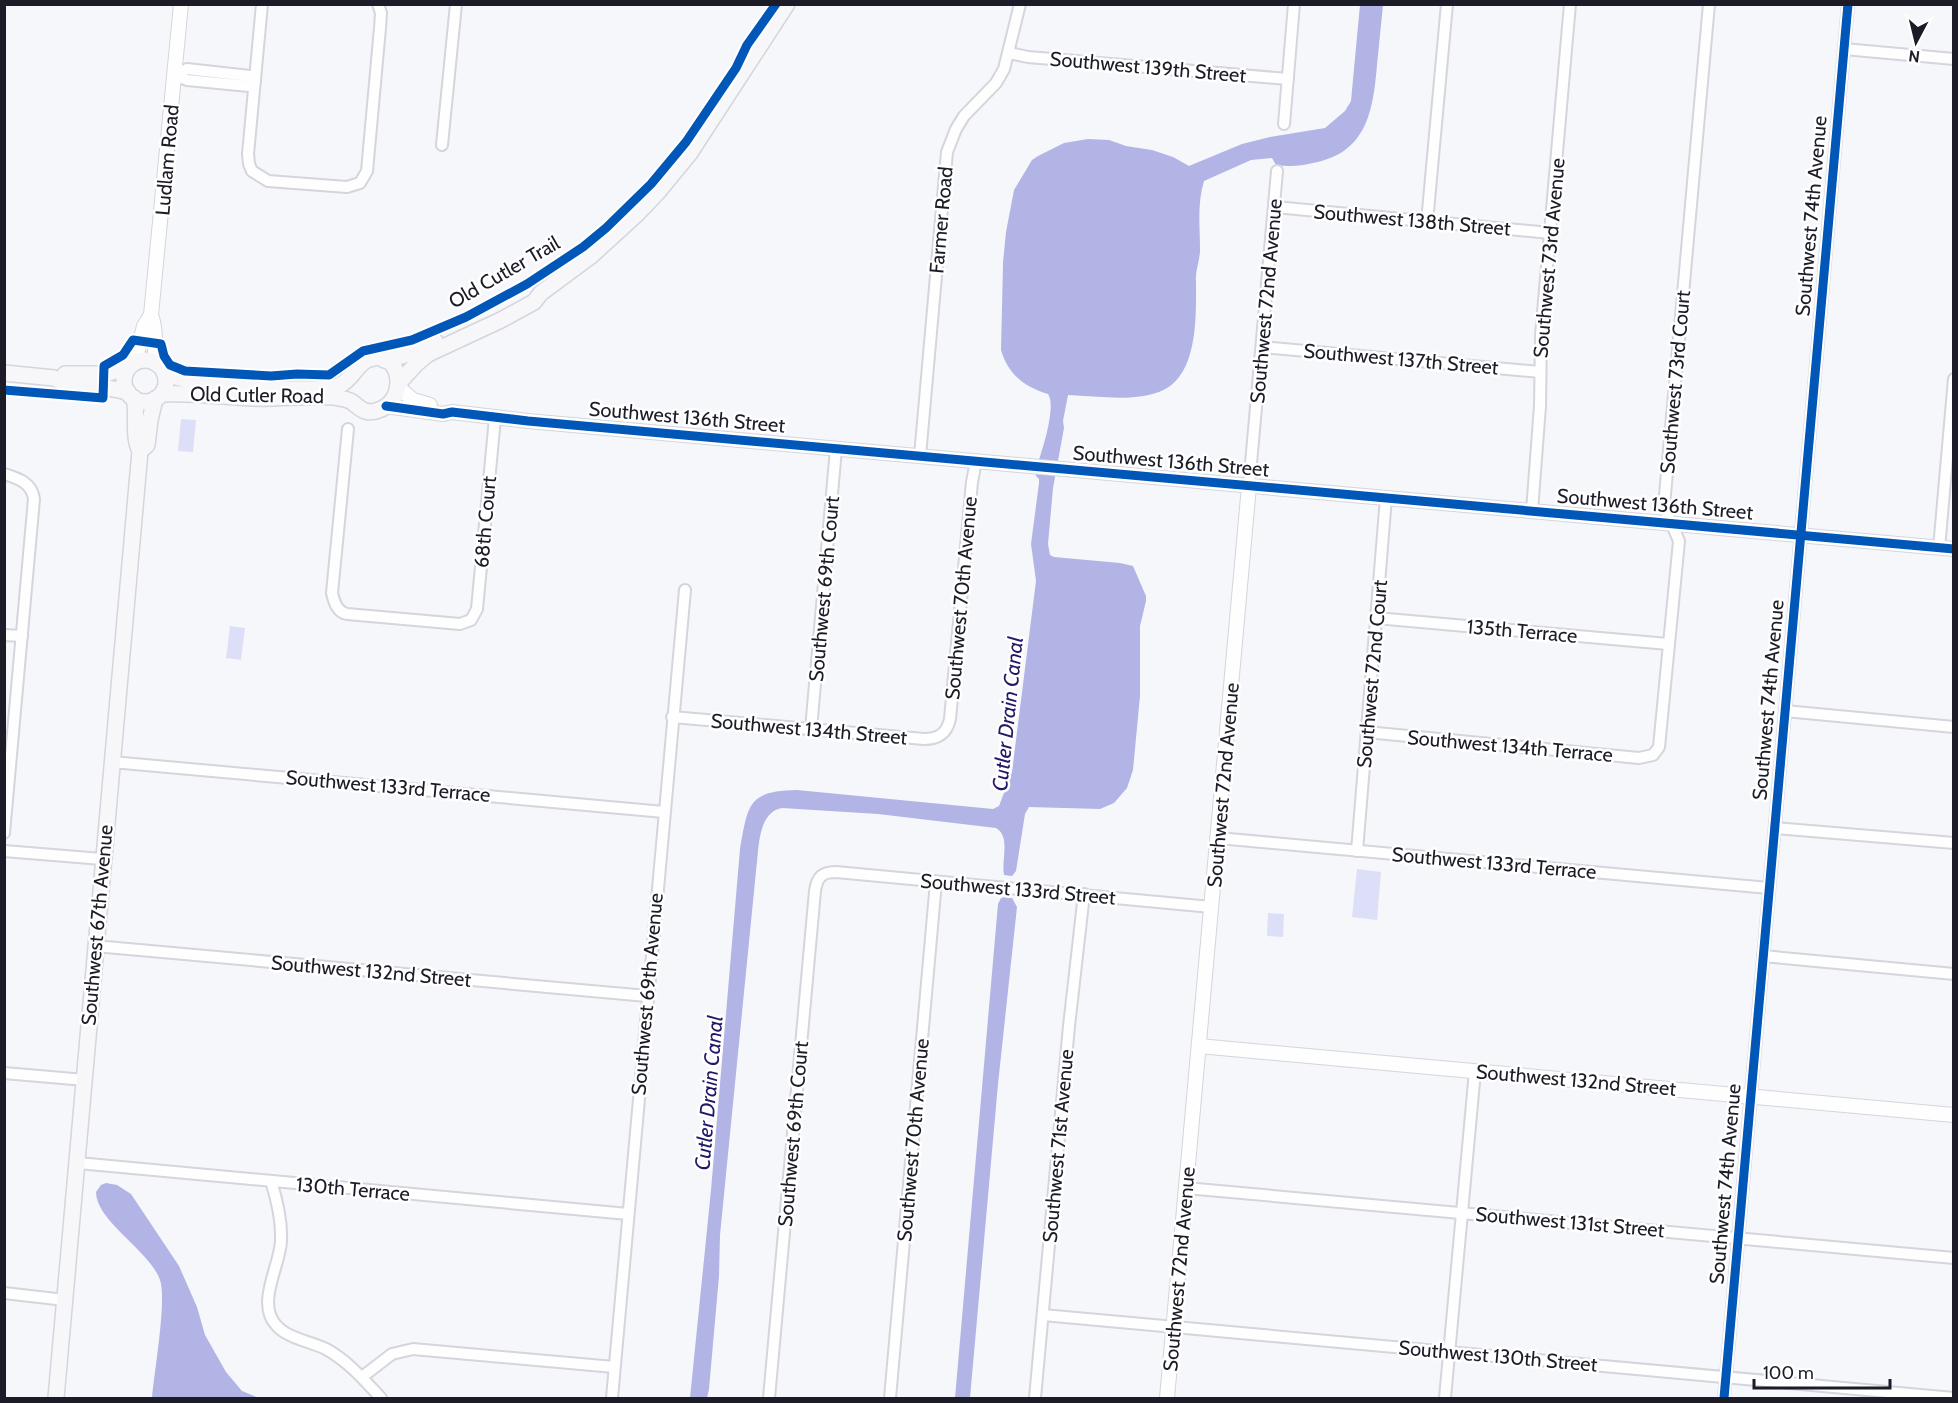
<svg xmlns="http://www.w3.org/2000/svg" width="1958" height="1403" font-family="Cabin,sans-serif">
<rect width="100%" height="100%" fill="#f6f7fb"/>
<!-- green -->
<g fill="#dddff8">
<path d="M181,419L196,420L193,452L178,451Z"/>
<path d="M230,626L245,628L241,660L226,658Z"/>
<path d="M1357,869L1381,872L1377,920L1352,917Z"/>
<path d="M1268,913L1284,914L1283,937L1267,936Z"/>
</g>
<!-- water -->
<g fill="#b1b4e5">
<path d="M1360,5H1383C1381,25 1379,45 1377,65C1373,111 1367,153 1313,163C1301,166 1289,167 1276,165L1272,158L1251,160L1204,181C1197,204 1200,226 1200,250C1200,260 1195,271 1196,281C1196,315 1199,378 1159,392C1131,402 1097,396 1068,395L1063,421L1064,428L1053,488L1048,544L1050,555L1054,557L1120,563L1133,566L1146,596V601L1140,626V696L1133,770L1127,788L1114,803L1100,809L1029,807L1025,814L1016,871L1012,876L1004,875C1001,859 1011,837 996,828L878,814L782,808C763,811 760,834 758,851L720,1235L719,1276L709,1389L707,1398H690L711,1190L740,849C748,804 748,791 797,790L993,809L999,806L1012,772L1036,581L1031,544L1039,483V479L1036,476V469C1041,454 1057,407 1048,394C1024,387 1008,374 1001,350L1003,263L1006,232L1014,190L1032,160L1038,156L1064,143L1088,139L1109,140L1126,146L1152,150L1173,157L1189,166L1242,144L1270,137L1325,128L1345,111L1351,101Z"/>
<path d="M1005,897L1012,898L1017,907L998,1084L970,1398H955L998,904L1001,898Z"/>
<path d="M106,1183L117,1185L131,1194L179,1266L197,1307L205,1335L226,1372L242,1391L259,1398H152C154,1374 167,1299 160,1280C150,1251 96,1221 96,1192L101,1185Z"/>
</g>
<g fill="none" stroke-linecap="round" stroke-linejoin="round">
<!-- minor casing -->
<g stroke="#d4d5dd" stroke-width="14">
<g id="minor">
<path d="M262,4L248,154L249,164L252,171L268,181L347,187L360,183L367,171L380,28L381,13L378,4"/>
<path d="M1844,49L1954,59"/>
<path d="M1009,53L1028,57L1288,79"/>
<path d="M187,69L250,76L255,81L249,86L187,80L175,75Z"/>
<path d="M1284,124L1294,4"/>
<path d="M442,145L456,4"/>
<path d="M1275,207L1550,233"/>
<path d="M1427,222L1447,4"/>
<path d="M1262,347L1540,372"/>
<path d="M348,429L332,593C334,602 337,612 347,614L460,624L471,620L477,609L495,418"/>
<path d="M920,456L947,152L956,129L964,116L996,83L1004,69L1020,4"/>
<path d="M4,474C18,478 32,483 34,499L4,833"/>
<path d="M1249,486L1277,171"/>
<path d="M1532,511L1540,406L1541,335L1570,4"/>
<path d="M1939,548L1954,379"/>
<path d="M1376,618L1668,644"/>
<path d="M4,635L22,636"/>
<path d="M1785,711L1954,727"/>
<path d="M672,717L924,739C939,739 947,733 950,719L972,482L976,461"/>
<path d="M811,729L836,449"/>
<path d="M1366,732L1639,758L1653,755L1659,747L1679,541L1664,506L1709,4"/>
<path d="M112,762L664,812"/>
<path d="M1775,828L1954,843"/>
<path d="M1218,838L1769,888"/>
<path d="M4,851L102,859"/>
<path d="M1357,851L1386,498"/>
<path d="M95,946L647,996"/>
<path d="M1763,956L1954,974"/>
<path d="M4,1073L85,1080"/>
<path d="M78,1163L628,1214"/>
<path d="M271,1181C277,1200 282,1221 281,1241C280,1266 256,1303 276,1325C288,1339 310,1341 326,1349C348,1361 364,1380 381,1398"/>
<path d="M1186,1188L1954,1258"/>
<path d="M4,1293L65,1300"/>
<path d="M1043,1315L1954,1398"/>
<path d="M362,1377L392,1354L413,1349L614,1367"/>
<path d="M612,1398L685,590"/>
<path d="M769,1398L815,891C817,877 822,872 836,872L1211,907"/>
<path d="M890,1398L936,882"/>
<path d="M1035,1398L1069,1026L1084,894"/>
<path d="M1445,1398L1475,1071"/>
<path d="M1724,1398L1848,4"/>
</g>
</g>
<!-- tertiary casing -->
<g stroke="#d4d5dd" stroke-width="16">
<g id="tertiary">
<path d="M135,361L144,326L151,315"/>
<path d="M156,364C154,347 157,330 151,315L181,4"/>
<path d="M398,387L413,400L430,405"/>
<path d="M386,406L443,414L452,412L528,421L1954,549"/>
<path d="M1199,1046L1954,1115"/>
<path d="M1167,1398L1249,486"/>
</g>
</g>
<!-- secondary casing -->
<g stroke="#d4d5dd" stroke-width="18">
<g id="secondary">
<circle cx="145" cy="381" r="21"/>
<path d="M384,360L402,356L435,341"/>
<path d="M4,373L54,378L66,384L103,387L128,392"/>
<path d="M65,374H105L128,367"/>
<path d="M399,383L415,365L428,354L501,320L534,302L541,293L591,256L637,214L658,192L690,153L787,4"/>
<path d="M162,394C192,392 223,397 253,398C280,399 308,395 334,397C339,398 348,399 352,402C360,408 364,414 376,411C412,401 400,345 367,360C355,366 352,380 340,385C328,390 313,389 300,389C255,389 208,387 165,374"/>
<path d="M140,451L147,445L150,420L155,399"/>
<path d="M56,1398C84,1083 111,767 140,451C132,436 138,415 134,398"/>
</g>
</g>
<!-- minor -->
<use href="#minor" stroke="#fefefe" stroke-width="10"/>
<!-- tertiary -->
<use href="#tertiary" stroke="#fefefe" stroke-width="14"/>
<!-- secondary -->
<use href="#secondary" stroke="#f7f7fa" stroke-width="15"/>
<!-- cycleway casing -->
<g stroke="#fff" stroke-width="13">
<g id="cycleway">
<path d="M4,390L103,398L104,366L123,355L133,340L161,344L164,356L170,365L185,371L271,376L297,374L329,375L363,351L412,340L466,317L527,284L583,247L606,228L651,184L686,142L736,68L747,45L776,4"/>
<path d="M386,406L443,414L452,412L528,421L1954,549"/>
<path d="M1724,1398L1848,4"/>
</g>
</g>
<!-- cycleway -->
<use href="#cycleway" stroke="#0057b8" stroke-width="9"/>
</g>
<g text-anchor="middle" stroke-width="5" stroke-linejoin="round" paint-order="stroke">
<!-- street labels -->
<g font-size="20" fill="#1b1c27" stroke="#fff">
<text transform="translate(1148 67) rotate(5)" y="7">Southwest 139th Street</text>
<text transform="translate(167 160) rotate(-85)" y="7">Ludlam Road</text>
<text transform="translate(1811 216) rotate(-85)" y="7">Southwest 74th Avenue</text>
<text transform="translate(941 220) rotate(-85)" y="7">Farmer Road</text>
<text transform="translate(1412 220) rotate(5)" y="7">Southwest 138th Street</text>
<text transform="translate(1549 258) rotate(-85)" y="7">Southwest 73rd Avenue</text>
<text transform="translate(504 272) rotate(-30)" y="7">Old Cutler Trail</text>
<text transform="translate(1266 301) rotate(-85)" y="7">Southwest 72nd Avenue</text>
<text transform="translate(1401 359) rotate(5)" y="7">Southwest 137th Street</text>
<text transform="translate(1675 382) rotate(-85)" y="7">Southwest 73rd Court</text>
<text transform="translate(257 395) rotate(1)" y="7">Old Cutler Road</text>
<text transform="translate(687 417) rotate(5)" y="7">Southwest 136th Street</text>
<text transform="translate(1171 461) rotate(5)" y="7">Southwest 136th Street</text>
<text transform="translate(1655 504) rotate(5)" y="7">Southwest 136th Street</text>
<text transform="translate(485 522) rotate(-85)" y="7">68th Court</text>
<text transform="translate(824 589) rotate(-85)" y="7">Southwest 69th Court</text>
<text transform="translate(961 598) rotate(-85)" y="7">Southwest 70th Avenue</text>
<text transform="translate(1522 631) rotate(5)" y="7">135th Terrace</text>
<text transform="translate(1372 674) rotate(-85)" y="7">Southwest 72nd Court</text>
<text transform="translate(1768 700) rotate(-85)" y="7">Southwest 74th Avenue</text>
<text transform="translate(809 729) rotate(5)" y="7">Southwest 134th Street</text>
<text transform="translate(1510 746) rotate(5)" y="7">Southwest 134th Terrace</text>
<text transform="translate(1223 785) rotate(-85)" y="7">Southwest 72nd Avenue</text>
<text transform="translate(388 786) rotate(5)" y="7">Southwest 133rd Terrace</text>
<text transform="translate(1494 863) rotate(5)" y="7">Southwest 133rd Terrace</text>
<text transform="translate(1018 889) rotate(5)" y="7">Southwest 133rd Street</text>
<text transform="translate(97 925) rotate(-85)" y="7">Southwest 67th Avenue</text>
<text transform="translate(371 971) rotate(5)" y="7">Southwest 132nd Street</text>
<text transform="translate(647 994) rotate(-85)" y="7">Southwest 69th Avenue</text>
<text transform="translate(1576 1080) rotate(5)" y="7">Southwest 132nd Street</text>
<text transform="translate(793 1134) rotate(-85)" y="7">Southwest 69th Court</text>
<text transform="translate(913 1140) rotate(-85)" y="7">Southwest 70th Avenue</text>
<text transform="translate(1058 1146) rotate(-85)" y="7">Southwest 71st Avenue</text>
<text transform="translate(1725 1184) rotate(-85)" y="7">Southwest 74th Avenue</text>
<text transform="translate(353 1189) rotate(5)" y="7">130th Terrace</text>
<text transform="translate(1570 1222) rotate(5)" y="7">Southwest 131st Street</text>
<text transform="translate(1179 1269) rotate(-85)" y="7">Southwest 72nd Avenue</text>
<text transform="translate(1498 1356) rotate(5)" y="7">Southwest 130th Street</text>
</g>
<!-- water labels -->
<g font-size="21" font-style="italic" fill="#231867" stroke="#fff">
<text transform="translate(1008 714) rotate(-84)" y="7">Cutler Drain Canal</text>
<text transform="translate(709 1093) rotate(-85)" y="7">Cutler Drain Canal</text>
</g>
</g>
<!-- border -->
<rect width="1958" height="1403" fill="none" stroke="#1b1c27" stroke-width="12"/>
<!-- north arrow -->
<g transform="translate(1916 42) rotate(187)" stroke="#ffffff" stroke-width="4.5" paint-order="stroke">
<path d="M0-4.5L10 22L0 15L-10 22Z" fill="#1b1c27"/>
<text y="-9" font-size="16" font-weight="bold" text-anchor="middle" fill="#1b1c27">N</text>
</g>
<!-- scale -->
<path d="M1754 1379v9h136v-9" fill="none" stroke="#1b1c27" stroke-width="3"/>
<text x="1763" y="1379" font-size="18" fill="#1b1c27" stroke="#ffffff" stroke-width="4.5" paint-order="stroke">100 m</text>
</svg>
